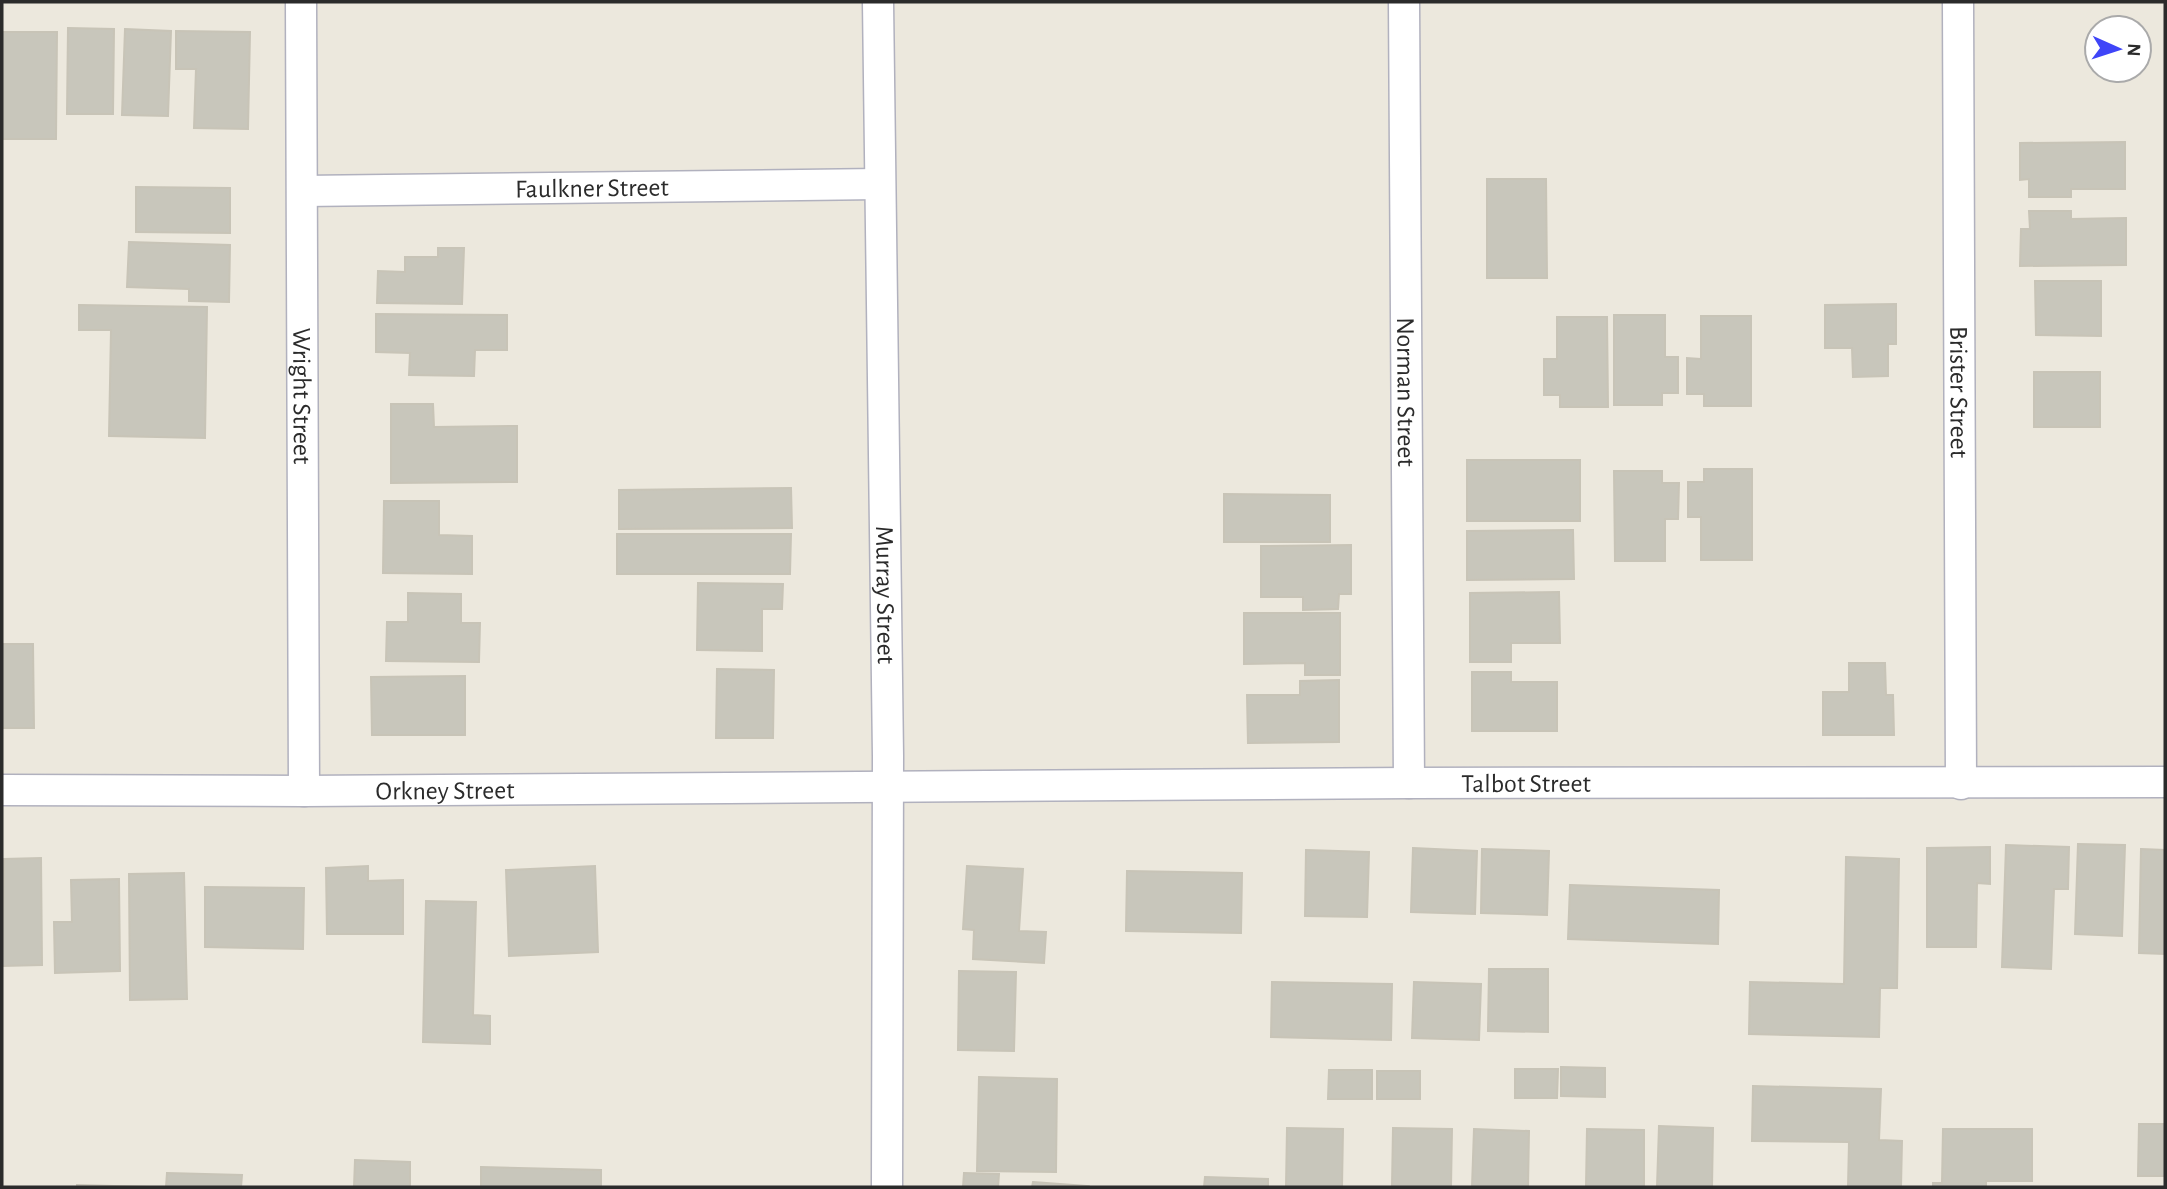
<svg xmlns="http://www.w3.org/2000/svg" width="2167" height="1189" font-family="'Alegreya Sans',sans-serif">
<rect width="100%" height="100%" fill="#ece8dd"/>
<!-- building -->
<g fill="#c8c6bb" stroke="#c8c4b7" stroke-width="2">
<path d="M68,28L114,29L113,114H67Z"/>
<path d="M125,29L171,31L168,116L122,115Z"/>
<path d="M176,31L250,32L248,129L194,128L196,69H176Z"/>
<path d="M2,32H57L56,139H2Z"/>
<path d="M2125,142V189H2071V197H2029V179L2020,180V143Z"/>
<path d="M1487,179H1546L1547,278H1487Z"/>
<path d="M136,187L230,188V233L136,232Z"/>
<path d="M2029,211H2071V219L2126,218V265L2020,266L2021,229H2030Z"/>
<path d="M129,242L230,245L229,302L189,301V289L127,287Z"/>
<path d="M438,248H464L462,304L377,303L378,271L405,272V257H438Z"/>
<path d="M2035,281H2101V336L2036,335Z"/>
<path d="M1896,304V344H1888V376L1853,377L1852,348H1825V305Z"/>
<path d="M79,305L207,307L205,438L109,436L111,330H79Z"/>
<path d="M376,314L507,315V350H475L474,376L409,375L410,353L376,352Z"/>
<path d="M1614,315H1665V357H1678V393H1662V405H1614Z"/>
<path d="M1701,316H1751V406H1704V394H1687V358L1701,359Z"/>
<path d="M1557,317H1607L1608,407H1560V395H1544V359H1557Z"/>
<rect x="2034" y="372" width="66" height="55"/>
<path d="M391,404H433L434,427L517,426V482L391,483Z"/>
<rect x="1467" y="460" width="113" height="61"/>
<path d="M1704,469H1752V560H1701V517H1688V482H1704Z"/>
<path d="M1614,471H1662V483H1679L1678,519H1665V561H1615Z"/>
<path d="M791,488L792,528L619,529V490Z"/>
<path d="M1224,494L1330,495V542H1224Z"/>
<path d="M384,501H439V535L472,536V574L383,573Z"/>
<path d="M1573,530L1574,579L1467,580V531Z"/>
<path d="M617,534H791L790,574H617Z"/>
<path d="M1351,545V594H1339L1338,609L1303,610V597H1261V546Z"/>
<path d="M698,583L783,584L782,609H762V651L697,650Z"/>
<path d="M1559,592L1560,643H1511V662H1470V593Z"/>
<path d="M408,593L461,594V623H480L479,662L386,661L387,622H408Z"/>
<path d="M1244,613H1340V675H1305V663L1244,664Z"/>
<path d="M2,644H33L34,728H2Z"/>
<path d="M1849,663H1885L1886,695H1893L1894,735H1823V692H1849Z"/>
<path d="M717,669L774,670L773,738H716Z"/>
<path d="M1472,672H1511V682H1557V731H1472Z"/>
<path d="M465,676V735H372L371,677Z"/>
<path d="M1339,680V742L1248,743L1247,695H1300V681Z"/>
<path d="M2078,844L2125,845L2122,936L2075,934Z"/>
<path d="M2006,845L2069,847L2068,889H2054L2051,969L2002,967Z"/>
<path d="M1990,847V884L1977,883L1976,947H1927V848Z"/>
<path d="M1413,848L1477,851L1475,914L1411,912Z"/>
<path d="M1482,849L1549,851L1547,915L1481,913Z"/>
<path d="M2141,849L2165,850V954L2139,953Z"/>
<path d="M1306,850L1369,852L1367,917L1305,916Z"/>
<path d="M1846,857L1899,859L1897,988H1880L1879,1037L1749,1034L1750,982L1844,984Z"/>
<path d="M41,858L42,965L2,966L4,859Z"/>
<path d="M368,866V881L403,880V934H327L326,868Z"/>
<path d="M595,866L598,952L509,956L506,870Z"/>
<path d="M967,866L1023,869L1019,931L1046,932L1044,963L973,959L974,930L963,929Z"/>
<path d="M1127,871L1242,873L1241,933L1126,931Z"/>
<path d="M184,873L187,999L130,1000L129,874Z"/>
<path d="M119,879L120,971L55,973L54,922H72L71,880Z"/>
<path d="M1570,885L1719,890L1718,944L1568,939Z"/>
<path d="M205,887L304,888L303,949L205,947Z"/>
<path d="M426,901L476,902L473,1015L490,1016V1044L423,1042Z"/>
<path d="M1489,969H1548V1032L1488,1031Z"/>
<path d="M959,971L1016,972L1014,1051L958,1050Z"/>
<path d="M1272,982L1392,984L1391,1040L1271,1037Z"/>
<path d="M1414,982L1481,984L1479,1040L1412,1038Z"/>
<path d="M1561,1067L1605,1068V1097L1561,1096Z"/>
<path d="M1515,1069H1558L1557,1098H1515Z"/>
<path d="M1329,1070H1372V1099H1328Z"/>
<rect x="1377" y="1071" width="43" height="28"/>
<path d="M979,1077L1057,1079L1056,1172L977,1171Z"/>
<path d="M1753,1086L1881,1089L1879,1140L1902,1141L1901,1187H1848L1849,1142L1752,1141Z"/>
<path d="M2139,1124H2165V1176H2138Z"/>
<path d="M1659,1126L1713,1128L1712,1187H1657Z"/>
<path d="M1287,1128L1343,1129L1342,1187H1286Z"/>
<path d="M1393,1128L1452,1129L1451,1187H1392Z"/>
<path d="M1474,1129L1529,1131L1528,1187H1472Z"/>
<path d="M1587,1129L1644,1130V1187H1586Z"/>
<path d="M1943,1129H2032V1181H1986V1187H1933V1183H1942Z"/>
<path d="M355,1160L410,1162V1187H354Z"/>
<path d="M481,1167L601,1170V1187H481Z"/>
<path d="M167,1173L242,1175L241,1187H166Z"/>
<path d="M964,1173L999,1174L998,1187H963Z"/>
<path d="M1205,1177L1268,1179V1187H1204Z"/>
<path d="M1033,1182L1088,1186L1087,1187H1032Z"/>
<path d="M77,1185L150,1187H77Z"/>
</g>
<g fill="none" stroke-linecap="round" stroke-linejoin="round">
<!-- minor casing -->
<g stroke="#b1b1be" stroke-width="33">
<g id="minor">
<path id="s1" d="M301,2L304,791"/>
<path id="s2" d="M878,2L888,756L887,1187"/>
<path id="s3" d="M1404,2L1409,783"/>
<path id="s4" d="M1958,2L1961,784"/>
<path id="s5" d="M303,191L879,184"/>
<path id="s6" d="M2,790L304,791L1409,783L2165,782"/>
</g>
</g>
<!-- minor -->
<use href="#minor" stroke="#fff" stroke-width="30"/>
</g>
<g text-anchor="middle" stroke-width="5" stroke-linejoin="round" paint-order="stroke">
<!-- street labels -->
<g font-size="26" fill="#2b2b2b" stroke="#fff">
<text dy="9" stroke="none"><textPath href="#s5" startOffset="289">Faulkner Street</textPath></text>
<text dy="9" stroke="none"><textPath href="#s3" startOffset="390">Norman Street</textPath></text>
<text dy="9" stroke="none"><textPath href="#s4" startOffset="390">Brister Street</textPath></text>
<text dy="9" stroke="none"><textPath href="#s1" startOffset="394">Wright Street</textPath></text>
<text dy="9" stroke="none"><textPath href="#s2" startOffset="593">Murray Street</textPath></text>
<text dy="9" stroke="none"><textPath href="#s6" startOffset="1524">Talbot Street</textPath></text>
<text dy="9" stroke="none"><textPath href="#s6" startOffset="443">Orkney Street</textPath></text>
</g>
</g>
<!-- border -->
<rect width="2167" height="1189" fill="none" stroke="#2b2b2b" stroke-width="7"/>
<!-- north arrow -->
<g transform="translate(2118 49) rotate(93)"><circle r="33" fill="#ffffff" stroke="#aaaaaa" stroke-width="2"/>
<path d="M0-5L12 26L0 18L-12 26Z" fill="#3f45f8"/>
<text y="-10" font-size="19" font-weight="bold" text-anchor="middle" fill="#2b2b2b">N</text>
</g>
</svg>
